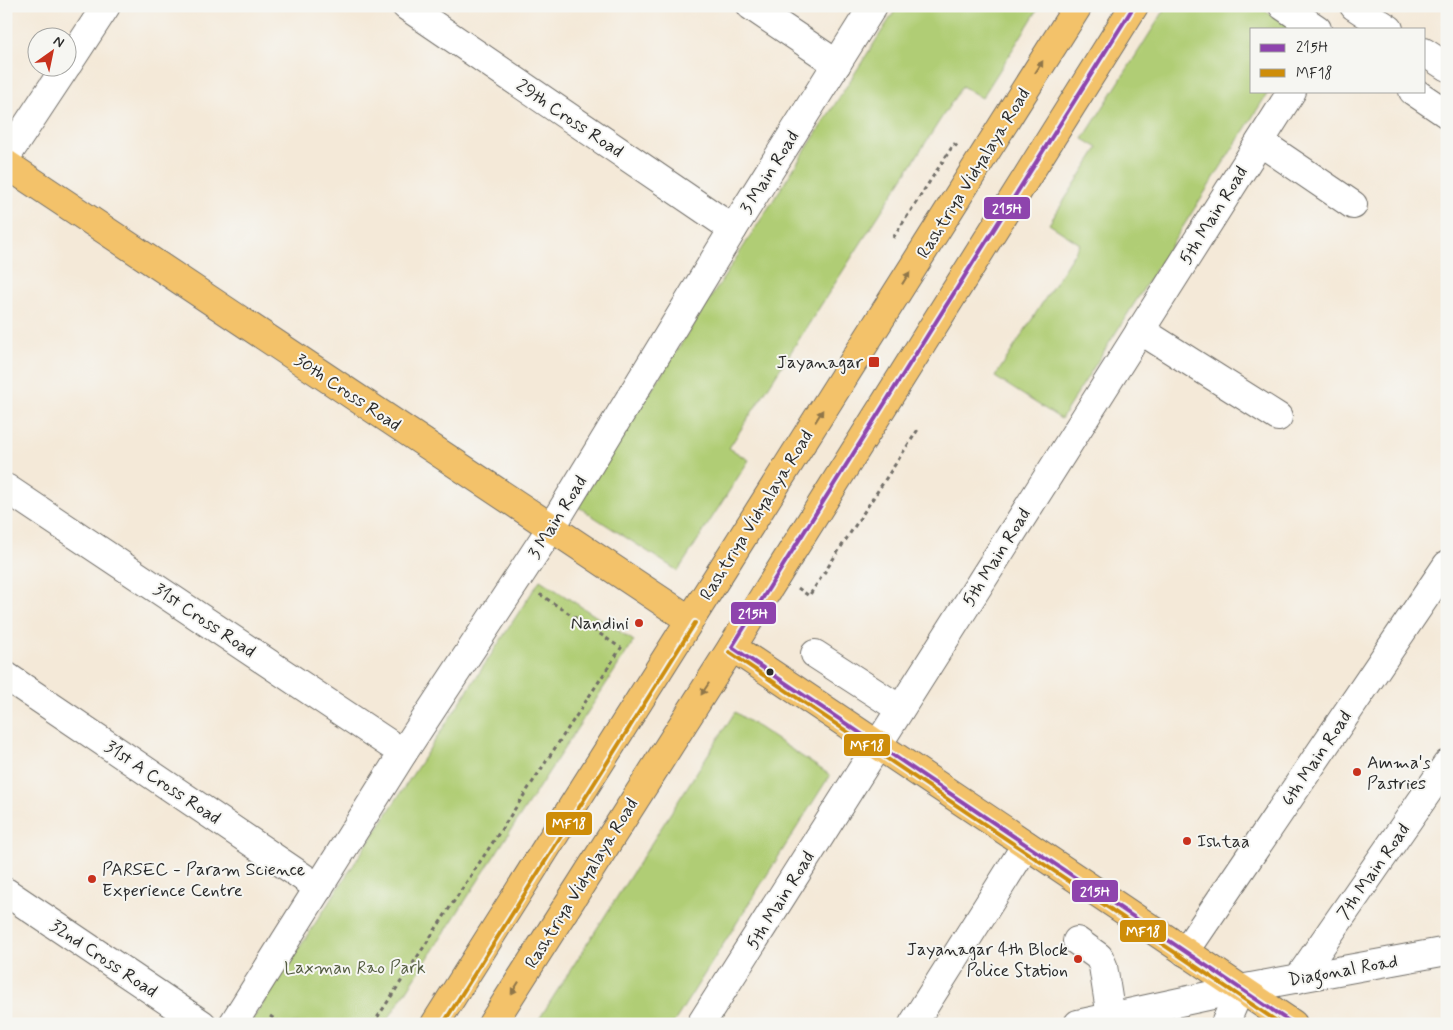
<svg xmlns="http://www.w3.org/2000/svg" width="1453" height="1030" font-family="Mynerve,sans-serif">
<rect width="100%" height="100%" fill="#f6f6f2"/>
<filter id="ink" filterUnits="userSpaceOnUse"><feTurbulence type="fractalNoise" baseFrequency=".02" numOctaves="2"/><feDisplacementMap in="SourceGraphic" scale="10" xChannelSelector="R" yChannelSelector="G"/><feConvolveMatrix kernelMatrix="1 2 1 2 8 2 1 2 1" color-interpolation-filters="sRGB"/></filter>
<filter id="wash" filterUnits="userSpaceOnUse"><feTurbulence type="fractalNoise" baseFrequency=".0096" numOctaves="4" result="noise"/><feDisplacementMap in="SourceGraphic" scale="20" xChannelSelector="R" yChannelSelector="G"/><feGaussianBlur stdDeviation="1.12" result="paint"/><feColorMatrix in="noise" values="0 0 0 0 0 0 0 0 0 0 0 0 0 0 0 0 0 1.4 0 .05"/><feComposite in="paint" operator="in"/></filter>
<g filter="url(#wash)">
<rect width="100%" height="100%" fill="#f4e9d8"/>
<!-- green -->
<g fill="#b0cd74" stroke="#6e7c50">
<path d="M898,6H1040L982,98L962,86L729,448L749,460L678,571L577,506Z"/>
<path d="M1167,6H1258L1293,29H1252V91H1269L1061,419L995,377L1080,244L1049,224L1098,148L1083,139Z"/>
<path d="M540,580L634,641L385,1024H258L252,1020Z"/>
<path d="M735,712L830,775L673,1024H536Z"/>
</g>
</g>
<g filter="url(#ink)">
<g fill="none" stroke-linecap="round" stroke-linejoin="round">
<!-- minor casing -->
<g stroke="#716e68" stroke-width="30">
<g id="minor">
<path d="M406,6L733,229"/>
<path d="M751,6L837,64"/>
<path d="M1283,6L1317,29"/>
<path d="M1354,6L1389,29"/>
<path d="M1424,52L1447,67"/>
<path d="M68,64L106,6"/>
<path d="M1413,91L1447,114"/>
<path d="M1260,142L1353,205"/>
<path d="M6,157L65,68"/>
<path d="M1140,330L1278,417"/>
<path d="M6,488L403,753"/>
<path d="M815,654L900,709"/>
<path d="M6,676L319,888"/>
<path d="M6,892L202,1024"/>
<path d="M1077,941L1099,957L1103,966L1111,1017"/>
<path d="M1185,952L1447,565"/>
<path d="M1298,979L1447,764"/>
<path d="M233,1024L403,753L551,528L733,229L873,6"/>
<path d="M701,1024L1292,91"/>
<path d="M913,1024L1026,845"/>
<path d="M1078,1024L1240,989L1447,951"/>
<path d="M1225,1024L1240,989"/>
</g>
</g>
<!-- major casing -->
<g stroke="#716e68" stroke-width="30">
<g id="major">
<path d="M6,164L690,620"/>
<path d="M732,647L1293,1024"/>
<path d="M435,1024L1078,6"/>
<path d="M492,1024L732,647L1134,6"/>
</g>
</g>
<!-- path -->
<g stroke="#716e68" stroke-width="3" stroke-dasharray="4 4" stroke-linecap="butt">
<path d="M893,238L954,144L958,147"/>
<path d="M798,588L809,596L919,428"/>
<path d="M270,1016L282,1024"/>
<path d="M373,1024L621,648L541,595L540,597"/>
</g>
<!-- minor -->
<use href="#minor" stroke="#fff" stroke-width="28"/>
<!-- major -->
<use href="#major" stroke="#f3c26a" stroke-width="28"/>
<!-- bus-1 casing -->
<g stroke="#f6f6f2" stroke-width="8">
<path id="bus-1" d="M1134,6L732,647L1293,1024"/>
</g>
<!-- bus-2 casing -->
<g stroke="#f6f6f2" stroke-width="8">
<g id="bus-2">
<path d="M729,652L1281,1024"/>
<path d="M443,1024L695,623"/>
</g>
</g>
<!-- bus-1 -->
<use href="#bus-1" stroke="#8e44ad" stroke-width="4"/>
<!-- bus-2 -->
<use href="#bus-2" stroke="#ce8d09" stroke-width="4"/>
</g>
<!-- one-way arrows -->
<defs><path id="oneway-solid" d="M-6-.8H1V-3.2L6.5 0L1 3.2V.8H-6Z" transform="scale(1.25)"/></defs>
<g fill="#8f764a">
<use href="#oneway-solid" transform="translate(1039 67) rotate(-58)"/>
<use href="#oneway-solid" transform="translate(906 278) rotate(-58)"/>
<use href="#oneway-solid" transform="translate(819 416) rotate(-58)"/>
<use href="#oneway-solid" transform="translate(705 689) rotate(123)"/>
<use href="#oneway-solid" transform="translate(515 988) rotate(122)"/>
</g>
</g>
<!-- markers -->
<g fill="#c8321e" stroke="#f6f6f2" stroke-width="2">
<rect x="868" y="356" width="12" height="12" rx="2.5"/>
<circle cx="639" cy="623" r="5"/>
<circle cx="1357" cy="772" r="5"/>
<circle cx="1187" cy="841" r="5"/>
<circle cx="92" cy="879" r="5"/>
<circle cx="1078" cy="959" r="5"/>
</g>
<circle fill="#2b2b2b" stroke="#f6f6f2" stroke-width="2" cx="770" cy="672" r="4.5"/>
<g text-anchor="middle" stroke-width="4" stroke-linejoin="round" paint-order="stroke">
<!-- street labels -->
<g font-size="18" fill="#2b2b2b" stroke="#f6f6f2">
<text transform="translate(570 118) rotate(34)" y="6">29th Cross Road</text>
<text transform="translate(769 172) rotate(-58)" y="6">3 Main Road</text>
<text transform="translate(973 173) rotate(-58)" y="6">Rashtriya Vidyalaya Road</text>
<text transform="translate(1213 215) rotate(-58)" y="6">5th Main Road</text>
<text transform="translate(348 392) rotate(34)" y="6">30th Cross Road</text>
<text transform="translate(756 515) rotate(-58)" y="6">Rashtriya Vidyalaya Road</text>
<text transform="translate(557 517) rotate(-58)" y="6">3 Main Road</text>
<text transform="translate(996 557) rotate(-58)" y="6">5th Main Road</text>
<text transform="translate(205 620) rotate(34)" y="6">31st Cross Road</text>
<text transform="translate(1316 758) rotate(-56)" y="6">6th Main Road</text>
<text transform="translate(163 782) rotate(34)" y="6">31st A Cross Road</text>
<text transform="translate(1373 871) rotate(-55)" y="6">7th Main Road</text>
<text transform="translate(581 883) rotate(-58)" y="6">Rashtriya Vidyalaya Road</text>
<text transform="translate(780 900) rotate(-58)" y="6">5th Main Road</text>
<text transform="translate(104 958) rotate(34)" y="6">32nd Cross Road</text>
<text transform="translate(1343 970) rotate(-10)" y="6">Diagonal Road</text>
</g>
<!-- poi labels -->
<g font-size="18" fill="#2b2b2b" stroke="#f6f6f2" text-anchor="end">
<text x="863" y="368">Jayanagar</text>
<text x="629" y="629">Nandini</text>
<text x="1367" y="768" text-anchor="start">Amma's<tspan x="1367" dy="21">Pastries</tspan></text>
<text x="1197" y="847" text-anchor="start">Ishtaa</text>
<text x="102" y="875" text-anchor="start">PARSEC - Param Science<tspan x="102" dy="21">Experience Centre</tspan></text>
<text x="1068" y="955">Jayanagar 4th Block<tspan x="1068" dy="21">Police Station</tspan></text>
</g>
<!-- park labels -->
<g font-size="18" fill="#535c41" stroke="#f6f6f2">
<text x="355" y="973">Laxman Rao Park</text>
</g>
</g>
<g stroke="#f6f6f2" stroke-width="2">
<rect x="983" y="196" width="48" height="24" rx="5" fill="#8e44ad"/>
<rect x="730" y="601" width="47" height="24" rx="5" fill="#8e44ad"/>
<rect x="843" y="733" width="48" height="24" rx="5" fill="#ce8d09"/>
<rect x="545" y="811" width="48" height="25" rx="5" fill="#ce8d09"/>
<rect x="1071" y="879" width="48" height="24" rx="5" fill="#8e44ad"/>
<rect x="1119" y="919" width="48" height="24" rx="5" fill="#ce8d09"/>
</g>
<g font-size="14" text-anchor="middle" font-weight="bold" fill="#fff">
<text x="1007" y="213">215H</text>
<text x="753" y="618">215H</text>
<text x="867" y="750">MF18</text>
<text x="569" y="828">MF18</text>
<text x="1095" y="896">215H</text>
<text x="1143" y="936">MF18</text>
</g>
<!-- margin -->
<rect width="1453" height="1030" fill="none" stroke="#f6f6f2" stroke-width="25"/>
<!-- legend -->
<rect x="1250" y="28" width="175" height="65" fill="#f6f6f2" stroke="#a5a5a2"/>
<rect x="1260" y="44" width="25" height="8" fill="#8e44ad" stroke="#a5a5a2"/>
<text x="1296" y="52" font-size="15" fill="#2b2b2b">215H</text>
<rect x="1260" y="69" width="25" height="8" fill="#ce8d09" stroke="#a5a5a2"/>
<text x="1296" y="78" font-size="15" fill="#2b2b2b">MF18</text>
<!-- north arrow -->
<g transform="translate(52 52) rotate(33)"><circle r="24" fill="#f6f6f2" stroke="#a5a5a2"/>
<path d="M0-4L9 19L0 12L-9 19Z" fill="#c8321e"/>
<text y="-8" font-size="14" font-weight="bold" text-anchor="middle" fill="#2b2b2b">N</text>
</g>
</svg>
